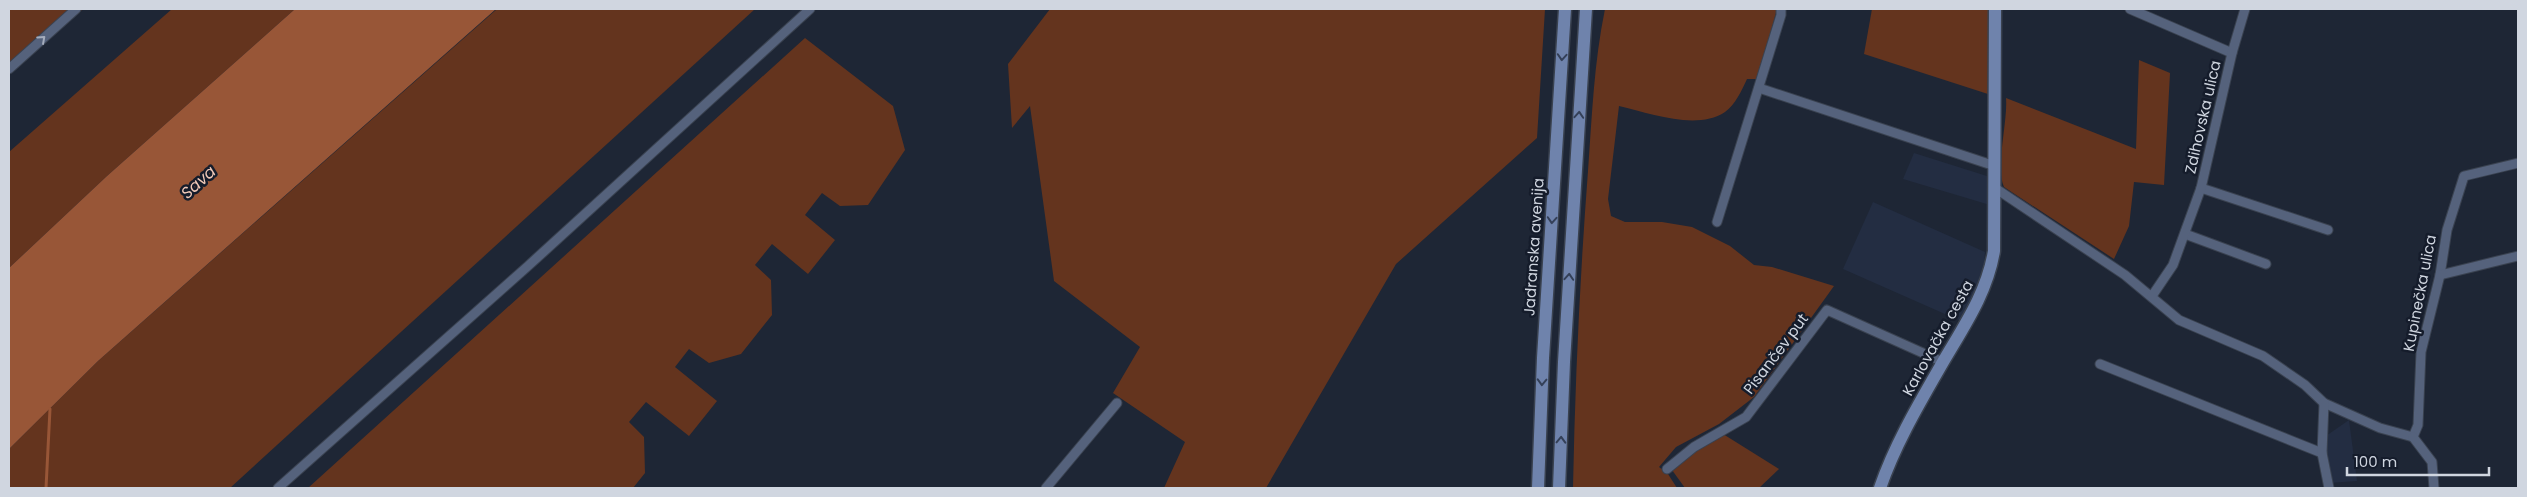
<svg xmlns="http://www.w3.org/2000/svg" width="2527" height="497" font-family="Poppins,sans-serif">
<rect width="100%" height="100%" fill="#1e2635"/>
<!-- built -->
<g fill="#232d42">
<path d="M1914,153L1990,177V205L1903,179Z"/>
<path d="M1873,202L1985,252L1983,277L1963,322L1843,269Z"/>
<path d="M2349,420L2357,481L2329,483L2326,463V436Z"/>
</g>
<!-- green -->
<g fill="#64341e">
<path d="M9,9H83L9,75Z"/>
<path d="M172,9H295L107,176L9,268V152Z"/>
<path d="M497,9H755L230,488H9V449L98,361Z"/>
<path d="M1050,9H1545L1537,138L1396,264L1266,488H1164L1185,442L1113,393L1140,347L1054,281L1030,106L1012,128L1008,64Z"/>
<path d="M1605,9H1777L1758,79H1747C1742,90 1735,105 1725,112C1696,131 1650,113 1619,106L1608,199L1611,216L1625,222H1662L1692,227L1730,246L1754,265L1772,267L1834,286L1754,397L1719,424L1676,447L1659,467L1668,474L1677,488H1573C1575,382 1580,276 1588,171C1592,116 1594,62 1605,9Z"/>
<path d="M1872,9H1988V94L1864,54Z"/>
<path d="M805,38L893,106L905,150L868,205L840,206L822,193L805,215L835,240L808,274L772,244L755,265L771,280L772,315L741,354L709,363L689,349L675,367L717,401L689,436L646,402L629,422L644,437L645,473L633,488H308Z"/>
<path d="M2139,60L2170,73L2164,185L2134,182L2129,226L2114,259L2004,187C1995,167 2008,122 2006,98L2136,149Z"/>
<path d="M1723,434L1779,469L1759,488H1685L1672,470L1688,454Z"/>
</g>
<!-- water -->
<path fill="#985637" d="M295,9H496L98,361L9,449V268L107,176Z"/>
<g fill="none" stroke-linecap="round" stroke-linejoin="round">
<!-- stream -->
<path stroke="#985637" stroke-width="3" d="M46,488L50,409"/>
<!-- street casing -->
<g stroke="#3a4250" stroke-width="11">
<g id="street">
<path d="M2130,9L2232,53"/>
<path d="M9,69L76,9"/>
<path d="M1759,88L1995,166"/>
<path d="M1995,188L2125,275L2179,320L2263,356L2305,385L2324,403L2380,428L2413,437L2418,425L2421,352L2440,275L2447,230L2464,176L2518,163"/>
<path d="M2201,188L2328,230"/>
<path d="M1717,222L1781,15V9"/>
<path d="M2185,234L2266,264"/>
<path d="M2440,275L2518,256"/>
<path d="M2152,296L2173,265L2201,188L2232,53L2245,9"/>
<path d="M2100,364L2322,453"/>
<path d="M2324,403L2322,453L2329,488"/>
<path d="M2413,437L2432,462L2434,488"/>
<path d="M1667,469L1694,447L1746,417L1827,310L1943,362"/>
<path d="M278,488L528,266L810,9"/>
<path d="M1046,488L1117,403"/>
</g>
</g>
<!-- secondary casing -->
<g stroke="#3a4250" stroke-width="15">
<g id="secondary">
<path d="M1538,488L1543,358L1565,9"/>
<path d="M1559,488L1564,362L1586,9"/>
<path d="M1880,488C1895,444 1920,402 1943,362C1964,326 1987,293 1994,251L1995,9"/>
</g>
</g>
<!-- street -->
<use href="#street" stroke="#55627c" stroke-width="9"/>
<!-- secondary -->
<use href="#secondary" stroke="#6f83ac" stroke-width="12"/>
</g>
<!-- one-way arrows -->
<defs><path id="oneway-chevron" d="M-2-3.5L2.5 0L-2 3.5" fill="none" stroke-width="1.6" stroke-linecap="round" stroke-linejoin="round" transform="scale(1.25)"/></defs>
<use stroke="#a5adbd" href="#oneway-chevron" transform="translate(42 39) rotate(-42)"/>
<g stroke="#344058">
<use href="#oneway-chevron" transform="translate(1562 57) rotate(94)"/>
<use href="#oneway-chevron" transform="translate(1579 115) rotate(-86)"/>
<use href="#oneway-chevron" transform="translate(1552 220) rotate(94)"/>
<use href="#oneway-chevron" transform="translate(1569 277) rotate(-86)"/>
<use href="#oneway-chevron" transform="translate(1542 382) rotate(92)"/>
<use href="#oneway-chevron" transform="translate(1561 440) rotate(-88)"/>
</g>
<g text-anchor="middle" stroke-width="5" stroke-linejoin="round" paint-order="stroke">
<!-- street labels -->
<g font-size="15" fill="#d0d6e0" stroke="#151c2b">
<text transform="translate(2203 117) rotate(-77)" y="5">Zdihovska ulica</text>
<text transform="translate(1534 247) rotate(-86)" y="5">Jadranska avenija</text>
<text transform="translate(2420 293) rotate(-79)" y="5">Kupinečka ulica</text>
<text transform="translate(1938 338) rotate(-61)" y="5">Karlovačka cesta</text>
<text transform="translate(1776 354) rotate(-53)" y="5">Pisančev put</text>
</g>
<!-- water labels -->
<g font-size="16" font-style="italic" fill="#f1c9b8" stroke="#151c2b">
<text transform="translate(198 182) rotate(-42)" y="6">Sava</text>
</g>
</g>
<!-- border -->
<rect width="2527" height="497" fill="none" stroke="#d0d6e0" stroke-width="20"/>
<!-- scale -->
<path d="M2347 467v8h142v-8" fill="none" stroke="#d0d6e0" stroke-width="2.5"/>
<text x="2354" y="467" font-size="15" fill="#d0d6e0" stroke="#151c2b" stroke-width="4" paint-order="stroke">100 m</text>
</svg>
